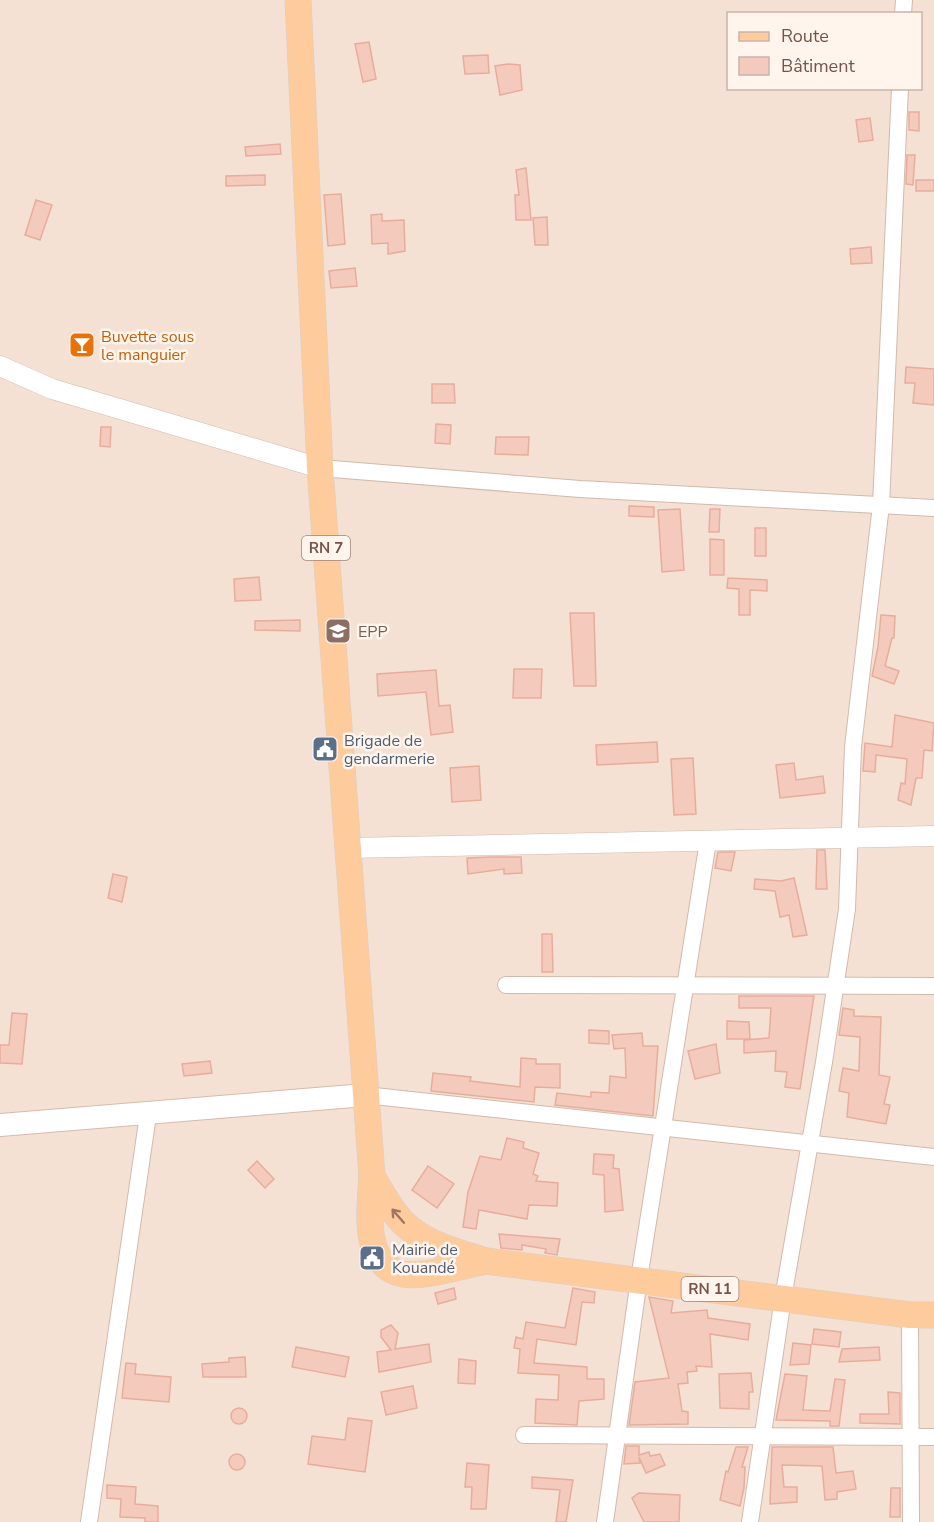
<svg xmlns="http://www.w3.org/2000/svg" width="934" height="1522" font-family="'Nunito Sans',sans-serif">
<rect width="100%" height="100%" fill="#fdf1e6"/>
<!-- residential -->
<path fill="#f5e1d4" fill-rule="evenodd" d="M0,0H934V1522H0ZM728,14H920V88H728Z"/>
<!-- building -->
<g fill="#f4cabc" stroke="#e7ad9c" stroke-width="1.5">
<path d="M369,42L376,79L363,82L355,44Z"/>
<path d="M488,55L489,73L465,74L463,56Z"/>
<path d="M508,64L520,65L522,90L500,95L495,66Z"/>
<path d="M909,112H919V131L909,130Z"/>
<path d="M870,118L873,140L859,142L856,120Z"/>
<path d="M280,144L281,154L246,156L245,147Z"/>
<path d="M907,155H915L913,185L906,184Z"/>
<path d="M526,168L531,220H516L515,195H519L516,170Z"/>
<path d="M265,175V185L226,186V176Z"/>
<rect x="916" y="180" width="18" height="11"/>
<path d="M341,194L345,244L328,246L324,195Z"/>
<path d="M36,200L52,205L40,240L25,235Z"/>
<path d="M382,214V221L404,220L405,251L388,254V243L372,244L371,215Z"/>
<path d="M547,217L548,245H535L533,218Z"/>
<path d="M871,247L872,263L851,264L850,249Z"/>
<path d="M355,268L357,286L331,288L329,271Z"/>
<path d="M906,367L934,369V405L913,403L915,383H905Z"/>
<path d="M432,384H454L455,403H432Z"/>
<path d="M436,424L451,425L450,444L435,443Z"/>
<path d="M101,427H111L110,447L100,446Z"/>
<path d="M496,437H529L528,455L495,454Z"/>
<path d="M629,506L654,507V517L629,516Z"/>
<path d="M680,509L684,570L662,572L658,510Z"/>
<path d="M710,509H720L719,532H709Z"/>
<rect x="755" y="528" width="11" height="28"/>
<path d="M710,539L724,540V575H710Z"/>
<path d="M259,577L261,600L235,601L234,579Z"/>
<path d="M728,578L767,580V591L750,590V615H739V589L727,588Z"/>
<path d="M570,613H594L596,686H574Z"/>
<path d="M881,615L895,616L894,638H892L885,666L899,671L894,684L872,676L878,647Z"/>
<path d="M300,620V631L255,630V621Z"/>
<path d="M514,669H542L541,698H513Z"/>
<path d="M436,670L439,706L450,705L453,732L431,735L426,692L378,696L377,674Z"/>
<path d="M895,715L934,723L932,751L924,750L922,778H916L911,805L898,800L901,783L905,784L907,759L876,755L875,772L863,771L865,743L892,747Z"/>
<path d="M657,742L658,762L597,765L596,745Z"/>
<path d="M693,758L696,814L674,815L671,759Z"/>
<path d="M794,763L796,780L823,776L825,793L780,798L776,765Z"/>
<path d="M479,766L481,800L452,802L450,768Z"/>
<path d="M817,850H825L827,889H816Z"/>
<path d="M718,852H735L731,871L715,868Z"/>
<path d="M491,857H521L522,873L504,874V869L468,874L467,858Z"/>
<path d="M113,874L127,877L122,902L108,898Z"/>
<path d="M794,878L807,935L793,937L789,915L780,917L775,891L754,889L755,879L781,881Z"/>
<path d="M542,934H552L553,972H542Z"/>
<path d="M739,996H814L800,1089L785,1087L787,1072L775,1071L776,1051L744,1053V1040L769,1038L771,1008H739Z"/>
<path d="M843,1008L854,1010V1016L881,1017L879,1075L890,1077L884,1104L890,1105L886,1124L847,1117L849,1093L839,1091L843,1068L859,1071L860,1037L839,1035Z"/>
<path d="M12,1013L27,1014L22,1064L0,1063V1045H9Z"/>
<path d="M727,1021L749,1022L750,1039H727Z"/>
<path d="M589,1030L609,1031V1044L589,1043Z"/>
<path d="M642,1033L643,1046H658L653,1116L555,1105L557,1093L591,1097V1092L609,1093L610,1076L626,1078L625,1048L614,1049L612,1035Z"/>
<path d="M716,1044L720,1073L695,1079L688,1051Z"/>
<path d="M521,1058L536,1059V1064H560V1088L535,1087L534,1102L431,1091L433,1073L471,1077L470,1081L520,1087Z"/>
<path d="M210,1061L212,1073L184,1076L182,1064Z"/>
<path d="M507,1138L524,1142L523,1148L539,1153L533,1174L538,1176L536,1181L558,1183L557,1206L529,1205L527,1219L479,1210L476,1229L463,1227L468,1192L480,1156L501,1160Z"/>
<path d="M594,1154L614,1155L613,1168L619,1169L623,1210L605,1212L604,1175L593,1174Z"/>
<path d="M257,1161L274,1179L265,1188L248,1170Z"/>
<path d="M428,1166L454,1184L437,1208L412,1190Z"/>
<path d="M499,1234L560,1239L557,1255L545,1253L546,1249L522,1245V1250L501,1248Z"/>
<path d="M454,1288L456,1299L438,1304L435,1293Z"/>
<path d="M573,1288L595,1292L594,1303L582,1302L576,1345L537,1339L534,1363L587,1367V1379H604V1399L579,1401L577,1425L535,1423L536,1399L558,1400L559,1375L518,1373L520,1349L514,1348L516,1337L523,1339L526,1322L565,1328Z"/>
<path d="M649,1297L673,1301L671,1313L707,1310L708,1318L750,1324L748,1340L710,1334L712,1367L696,1366L697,1371L687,1372L688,1383L678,1384L682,1411L688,1412V1424L629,1425L635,1382L669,1378Z"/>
<path d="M391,1325L398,1333L395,1349L429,1344L431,1362L379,1372L377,1352L391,1350L381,1337V1330Z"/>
<path d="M814,1329L841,1332L839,1347L812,1344Z"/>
<path d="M793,1343L811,1345L809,1364L790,1365Z"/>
<path d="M296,1347L349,1357L345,1377L292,1367Z"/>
<path d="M879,1347L880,1360L839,1362L842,1349Z"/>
<path d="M245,1357L246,1377H203L202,1364L229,1362V1358Z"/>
<path d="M459,1359L476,1361L475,1384L458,1383Z"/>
<path d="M126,1363L136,1364L135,1374L171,1377L169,1402L122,1398Z"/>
<path d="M751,1373L753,1392H749V1409L720,1408L719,1374Z"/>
<path d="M785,1374L807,1376L803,1410L830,1411L835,1379L845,1380L839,1426H830V1421L776,1420Z"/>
<path d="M413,1386L417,1408L386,1415L381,1392Z"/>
<path d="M888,1392L900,1393V1424L860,1423V1414H889Z"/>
<circle cx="239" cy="1416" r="8"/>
<path d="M348,1418L372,1421L365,1472L308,1464L312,1436L345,1440Z"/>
<path d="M626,1446H639V1455L649,1452L650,1456L660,1454L665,1465L646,1473L639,1457L640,1463L624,1464Z"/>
<path d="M736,1447H748L742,1467H745L744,1488L740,1506L720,1500L726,1471L728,1472Z"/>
<path d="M772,1447H833L836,1473L853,1471L856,1489L837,1492V1499L825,1500L822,1466L782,1465L784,1487H797V1502L770,1504Z"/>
<circle cx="237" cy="1462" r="8"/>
<path d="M467,1463L489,1465L486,1509H471L472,1487H465Z"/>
<path d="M532,1477L573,1480L566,1522H556L560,1490L532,1488Z"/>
<path d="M107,1485L136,1487L135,1504L158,1506V1522H145V1518L120,1517L121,1499L107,1498Z"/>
<path d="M891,1488H900V1517H890Z"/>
<path d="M639,1493L680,1495L679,1522H644L632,1498Z"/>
</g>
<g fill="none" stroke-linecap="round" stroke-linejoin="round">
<!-- minor casing -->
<g stroke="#d2b9ad" stroke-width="18">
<g id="minor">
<path d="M903,14L904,0"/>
<path d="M320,468L580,489L934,508"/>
<path d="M506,985L934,986"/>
<path d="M365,1095L934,1157"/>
<path d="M910,1315L911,1522"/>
<path d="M524,1435L934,1437"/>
<path d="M89,1522L148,1115"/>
<path d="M605,1522L639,1279L708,841"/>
<path d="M750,1522L783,1298L824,1062L847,909L853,747L881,505L900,88"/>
</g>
</g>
<!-- tertiary casing -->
<g stroke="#d2b9ad" stroke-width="21">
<g id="tertiary">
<path d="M0,366L52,389L320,468"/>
<path d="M348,848L934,836"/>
</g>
</g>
<!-- secondary casing -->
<g stroke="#d8b9ad" stroke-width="24">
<path id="secondary" d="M0,1125L365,1095"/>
</g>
<!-- primary casing -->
<g stroke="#d9cfcc" stroke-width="27">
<g id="primary">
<path d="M298,0L320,468L372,1176C370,1207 361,1266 403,1274C424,1278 464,1265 486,1261"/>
<path d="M372,1176C379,1188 386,1201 395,1213C415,1242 454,1251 486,1261L910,1315H934"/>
</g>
</g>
<!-- minor -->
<use href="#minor" stroke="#fff" stroke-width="16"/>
<!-- tertiary -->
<use href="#tertiary" stroke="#fff" stroke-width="20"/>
<!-- secondary -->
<use href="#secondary" stroke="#fff" stroke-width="22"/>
<!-- primary -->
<use href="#primary" stroke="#fecb9c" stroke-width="26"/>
</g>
<!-- one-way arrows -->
<defs><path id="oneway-shaft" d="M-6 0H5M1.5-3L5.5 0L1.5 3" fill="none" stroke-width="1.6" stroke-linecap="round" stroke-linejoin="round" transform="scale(1.5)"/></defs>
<use stroke="#a07762" href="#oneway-shaft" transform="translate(398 1216) rotate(-131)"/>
<!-- icons -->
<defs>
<g id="bar-square" transform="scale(1.35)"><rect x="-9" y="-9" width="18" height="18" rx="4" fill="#e8710a" stroke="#fff5ed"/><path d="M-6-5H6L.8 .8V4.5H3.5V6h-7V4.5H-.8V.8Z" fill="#fff"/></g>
<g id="school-square" transform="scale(1.35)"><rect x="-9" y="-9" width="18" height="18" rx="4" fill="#8d6e63" stroke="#fff5ed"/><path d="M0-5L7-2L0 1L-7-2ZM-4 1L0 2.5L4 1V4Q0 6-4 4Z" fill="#fff"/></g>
<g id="civic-square" transform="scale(1.35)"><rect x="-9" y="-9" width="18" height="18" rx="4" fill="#5c6f8a" stroke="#fff5ed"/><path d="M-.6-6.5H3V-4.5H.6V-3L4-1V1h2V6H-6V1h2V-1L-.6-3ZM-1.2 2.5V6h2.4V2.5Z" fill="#fff"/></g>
</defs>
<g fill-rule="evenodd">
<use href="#bar-square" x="82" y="345"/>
<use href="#school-square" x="338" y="631"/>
<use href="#civic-square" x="325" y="749"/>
<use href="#civic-square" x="372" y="1258"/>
</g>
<g text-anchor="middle" stroke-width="5" stroke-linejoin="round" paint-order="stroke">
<!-- shield labels -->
<g fill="#fff5ed" stroke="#a0847a" stroke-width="1.5">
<rect x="302" y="536" width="48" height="24" rx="4.5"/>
<rect x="681.5" y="1277" width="57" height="24" rx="4.5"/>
</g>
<g font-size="15" font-weight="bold" fill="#785349">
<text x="326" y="553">RN 7</text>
<text x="710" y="1294">RN 11</text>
</g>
<!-- food labels -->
<g font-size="16" fill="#c56008" stroke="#fff5ed" text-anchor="start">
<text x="101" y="342">Buvette sous<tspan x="101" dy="18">le manguier</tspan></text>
</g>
<!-- education labels -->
<g font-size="16" fill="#785e54" stroke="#fff5ed" text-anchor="start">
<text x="358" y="637">EPP</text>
</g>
<!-- service labels -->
<g font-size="16" fill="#4e5e75" stroke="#fff5ed" text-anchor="start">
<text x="344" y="746">Brigade de<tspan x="344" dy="18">gendarmerie</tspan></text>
<text x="392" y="1255">Mairie de<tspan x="392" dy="18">Kouandé</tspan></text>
</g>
</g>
<!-- legend -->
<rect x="727" y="12" width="195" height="78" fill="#fff5ed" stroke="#c9b4ab" stroke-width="1.5"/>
<rect x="739" y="32" width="30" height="9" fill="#fecb9c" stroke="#c9b4ab" stroke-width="1.5"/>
<text x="781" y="42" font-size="18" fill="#785349">Route</text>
<rect x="739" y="57" width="30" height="18" fill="#f4cabc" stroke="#c9b4ab" stroke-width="1.5"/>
<text x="781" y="72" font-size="18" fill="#785349">Bâtiment</text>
</svg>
